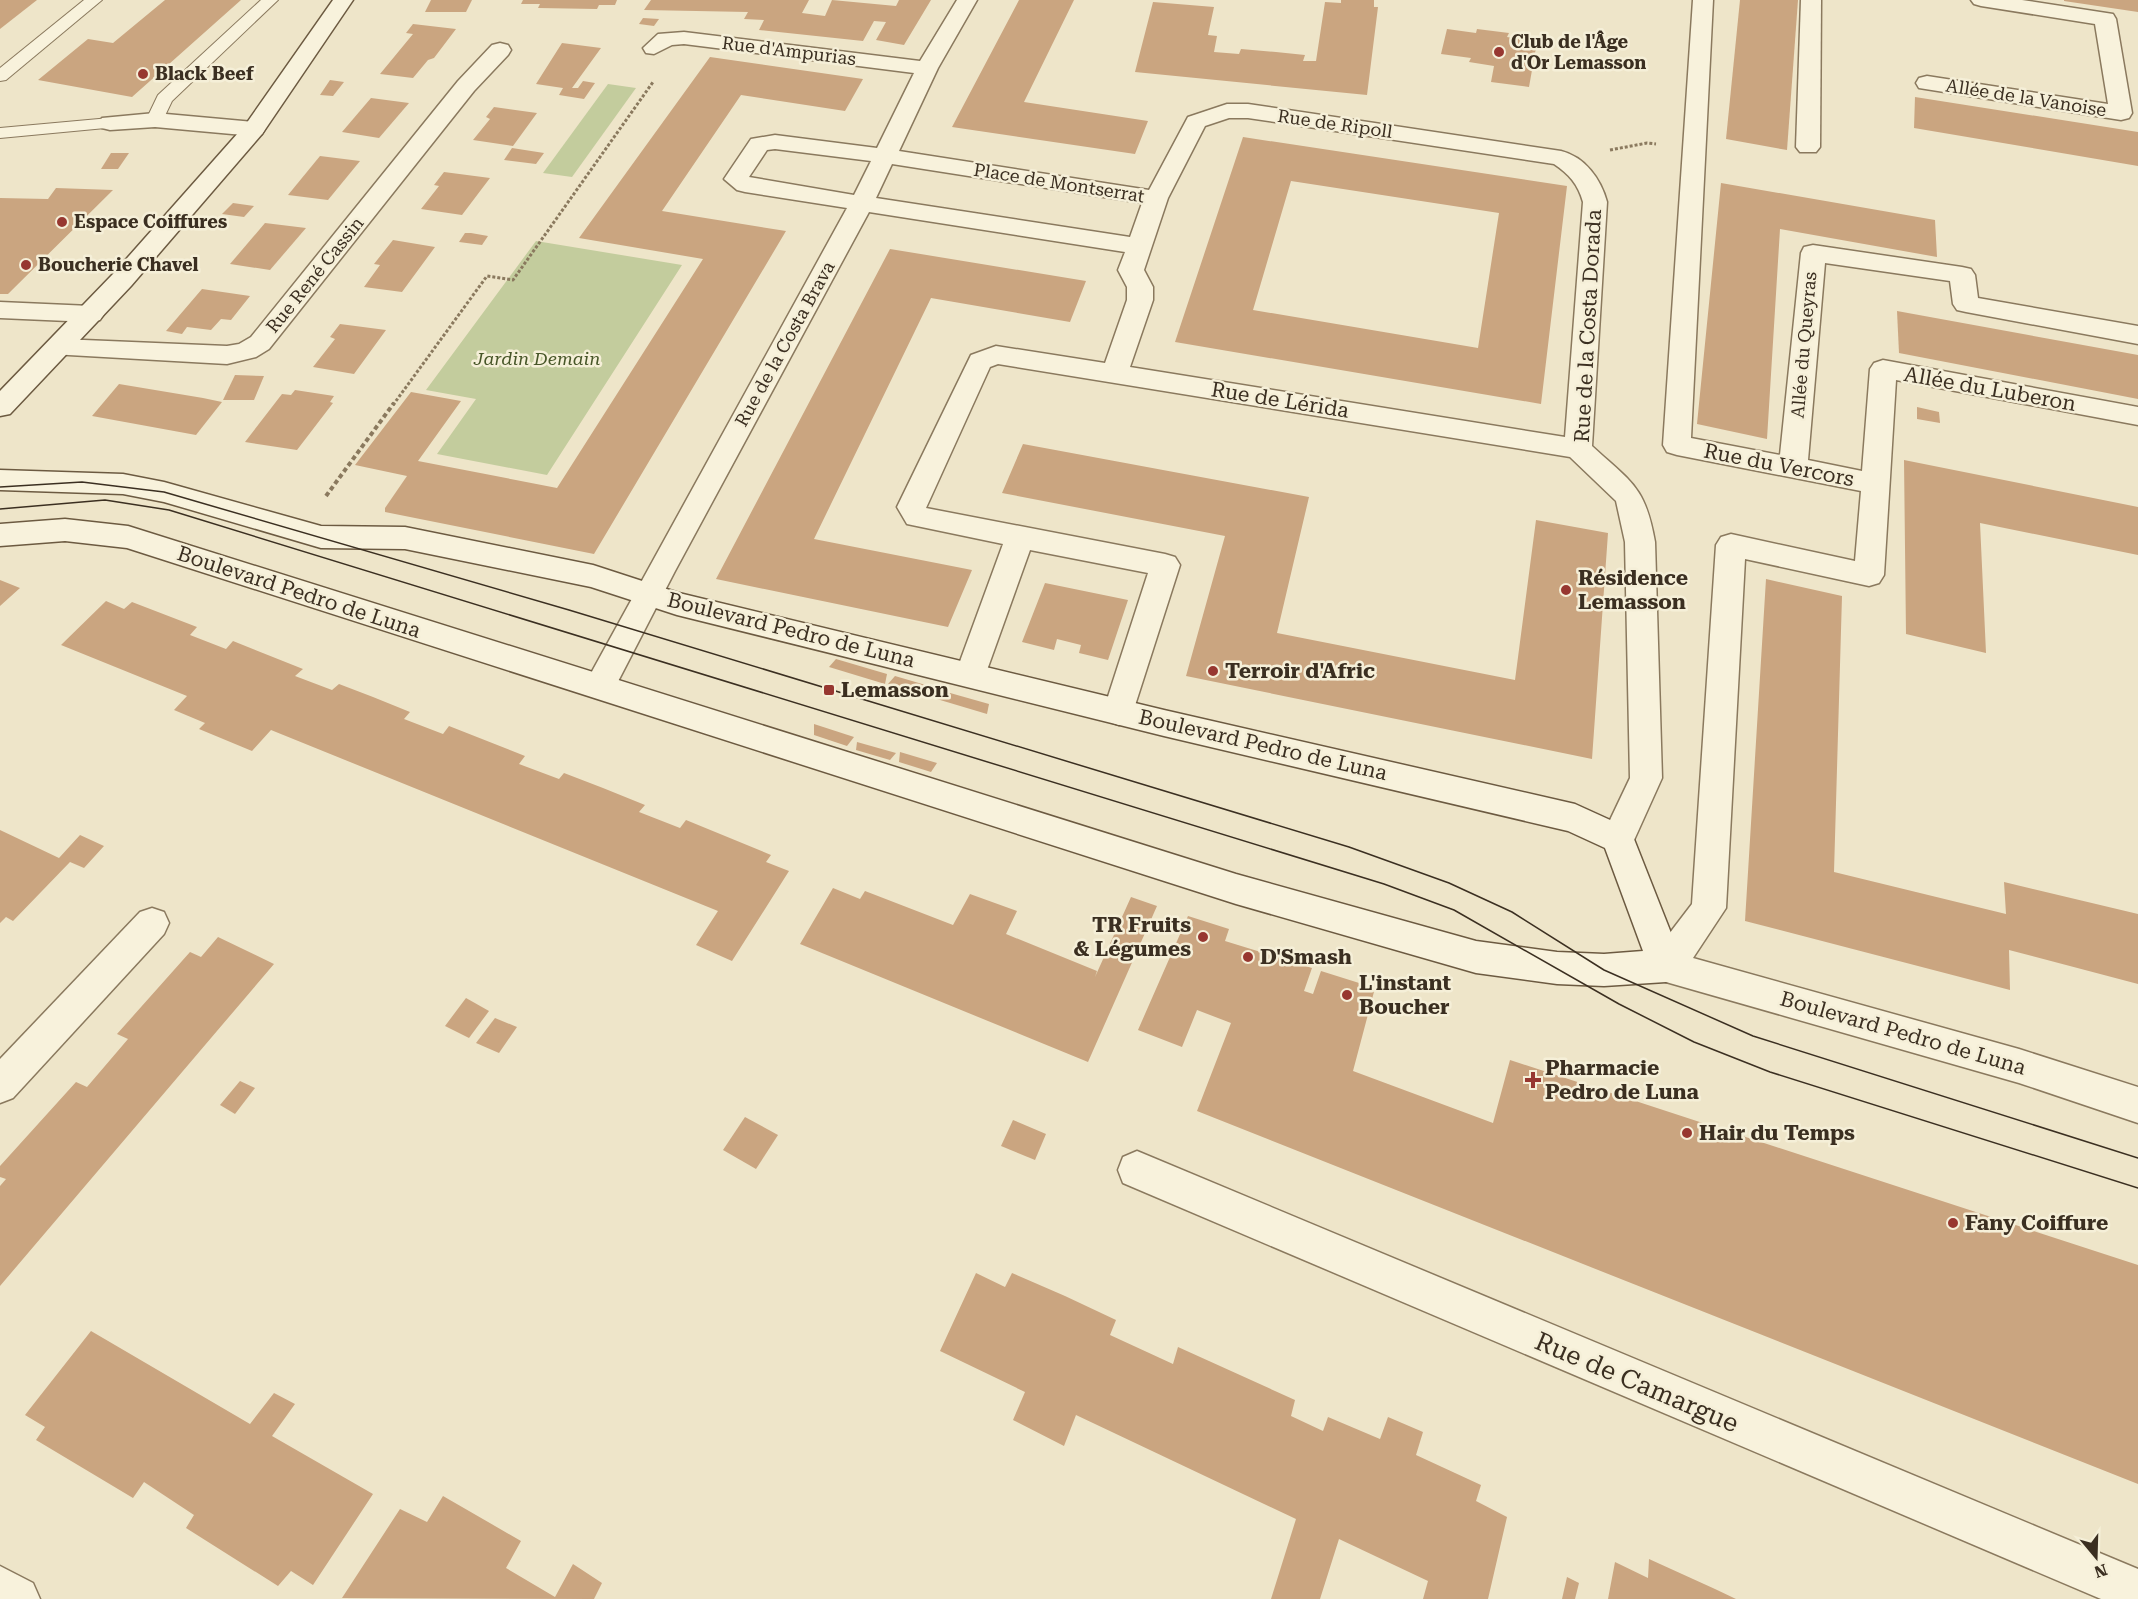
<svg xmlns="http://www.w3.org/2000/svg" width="2138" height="1599" font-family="'Roboto Serif',serif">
<rect width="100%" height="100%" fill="#eee5c9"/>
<!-- green -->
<g fill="#c3cc9d">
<path d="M608,84L636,88L572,177L543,173Z"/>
<path d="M536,241L682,265L547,475L437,454L476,399L426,390Z"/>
</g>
<!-- building -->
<g fill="#caa580" fill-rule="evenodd">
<path d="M0,0H37L0,29Z"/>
<path d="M165,0H241L132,97L38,80L88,39L113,43Z"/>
<path d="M431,0H472L466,12H425Z"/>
<path d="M523,0H617L615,5H599L597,9L538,8L540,4H521Z"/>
<path d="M651,0H809L802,13L825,16L832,0L896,6L899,0H931L904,45L876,40L886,22L874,21L863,41L759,30L764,20L744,19L748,12L644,10Z"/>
<path d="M1019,0H1074L1024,102L1148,121L1135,154L952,127Z"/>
<path d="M1341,0H1374V7H1378L1367,95L1135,72L1153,2L1214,7L1208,35L1217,36L1214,52L1239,54L1241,49L1276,52L1305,55L1303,61H1316L1325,2L1341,3Z"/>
<path d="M1740,0H1798L1787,150L1726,139Z"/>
<path d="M2064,0H2138V12L2064,1Z"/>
<path d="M643,18L659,19L654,26L639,24Z"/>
<path d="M413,24L456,29L434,58L428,60L413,78L380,74L413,34L406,33Z"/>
<path d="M1447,29L1476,33L1477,29L1509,33L1507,37L1537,42L1529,87L1491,82L1494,66L1469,62L1471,58L1441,54Z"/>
<path d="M562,43L601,48L572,88H578L583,81L595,83L584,99L559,95L563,88L536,84Z"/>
<path d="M710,57L863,79L845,111L741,95L662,211L786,231L594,554L385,512V508L407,476L355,465L411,392L461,401L418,461L557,488L703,259L579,238Z"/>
<path d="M330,80L344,82L333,96L320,95Z"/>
<path d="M1915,97L2138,132V166L1914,128Z"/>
<path d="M371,98L409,103L379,138L342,132Z"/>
<path d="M494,107L537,113L513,146L473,140L490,119L486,117Z"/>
<path d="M1243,137L1567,186L1541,404L1175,342ZM1291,181L1499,213L1478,348L1253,310Z"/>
<path d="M512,148L544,153L536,164L504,160Z"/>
<path d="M111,153H129L118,169H101Z"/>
<path d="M320,156L360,161L328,200L288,195Z"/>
<path d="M444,172L490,178L462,215L421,209L439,186L434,185Z"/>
<path d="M1721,183L1935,220L1937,257L1780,229L1767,439L1697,424Z"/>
<path d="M56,188L113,190L8,294H0V198L48,199Z"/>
<path d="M233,203L254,206L244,217L222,214Z"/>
<path d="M265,223L306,228L270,270L230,264Z"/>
<path d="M465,233H471L488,236L482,245L459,242Z"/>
<path d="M393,240L435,247L402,292L364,287L380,265L374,264Z"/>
<path d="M890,249L1086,281L1070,322L931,298L814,539L972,570L948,627L716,579Z"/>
<path d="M202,289L250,296L231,320L221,319L211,330L187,327L182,334L166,331Z"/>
<path d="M1897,311L2138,355V399L1899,353Z"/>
<path d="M340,324L386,330L354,374L313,367L335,339L330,337Z"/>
<path d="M235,375L264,376L254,400H223Z"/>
<path d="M119,384L203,398L222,402L196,435L92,416Z"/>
<path d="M295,390L334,396L330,402L333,403L297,450L245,442L282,394L291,395Z"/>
<path d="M1917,407L1939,412L1940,423L1917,419Z"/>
<path d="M1023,444L1309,497L1277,633L1515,680L1536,520L1608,533L1592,759L1186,676L1225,536L1002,493Z"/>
<path d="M1904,460L2138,507V555L1980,523L1986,653L1906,634Z"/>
<path d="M1766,579L1842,596L1834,872L2006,914L2004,882L2138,914V984L2009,950L2010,990L1745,921Z"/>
<path d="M0,580L20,588L0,606Z"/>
<path d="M1045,583L1128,600L1108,660L1079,653L1081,645L1057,639L1054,650L1022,642Z"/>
<path d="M106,601L124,609L132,602L197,627L190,635L226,649L233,641L303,669L295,676L332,690L339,684L373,697L410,712L404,719L443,734L449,726L525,756L519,764L559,779L564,773L603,788L645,805L639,812L680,828L686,820L771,855L766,862L789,871L732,961L696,945L718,911L271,730L252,751L199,729L205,723L174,710L187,696L61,645Z"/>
<path d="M836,659L887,674L885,684L829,667Z"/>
<path d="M895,676L929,686L926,696L888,684Z"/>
<path d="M936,689L989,704L987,714L930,697Z"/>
<path d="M814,724L854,737L847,746L814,735Z"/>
<path d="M857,742L896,753L890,760L856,750Z"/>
<path d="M900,752L937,763L931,772L899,762Z"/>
<path d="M0,830L59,858L80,835L104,846L84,868L70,862L13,921L6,917L0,923Z"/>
<path d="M833,888L860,899L865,891L953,925L970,894L1017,911L1006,934L1097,971L1095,977L1131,897L1157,906L1088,1062L800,944Z"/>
<path d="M1188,916L1229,929L1225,941L1312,968L1304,991L1313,994L1321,971L1375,988L1353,1071L1493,1123L1510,1060L2138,1265V1484L1197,1111L1231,1023L1197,1010L1182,1047L1138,1030Z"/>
<path d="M218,937L274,964L0,1286V1186L6,1179L0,1177V1166L76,1082L87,1087L128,1039L117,1034L190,952L201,957Z"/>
<path d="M466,998L489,1011L469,1038L445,1026Z"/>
<path d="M495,1018L517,1027L499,1053L476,1043Z"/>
<path d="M240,1081L255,1088L235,1114L220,1105Z"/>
<path d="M745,1117L778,1135L756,1169L723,1150Z"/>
<path d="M1013,1120L1046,1134L1035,1160L1001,1146Z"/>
<path d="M976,1273L1005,1287L1012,1273L1065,1296L1116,1320L1110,1335L1173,1364L1178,1347L1295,1400L1291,1416L1323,1431L1328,1417L1380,1439L1388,1417L1423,1432L1416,1455L1481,1485L1476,1501L1507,1517L1488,1599H1423L1428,1581L1339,1539L1320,1599H1271L1296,1519L1076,1415L1064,1446L1013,1420L1025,1392L940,1351Z"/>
<path d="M91,1331L250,1424L274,1393L295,1404L272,1436L373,1494L313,1585L291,1571L278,1586L186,1528L194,1515L144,1482L133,1498L36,1440L45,1427L25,1415Z"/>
<path d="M443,1496L521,1541L506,1568L555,1597L573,1564L602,1583L594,1599L342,1598L400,1509L427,1522Z"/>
<path d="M1649,1559L1715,1589L1736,1599H1608L1615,1562L1648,1578Z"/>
<path d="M1567,1577L1579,1583L1575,1599H1562Z"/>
</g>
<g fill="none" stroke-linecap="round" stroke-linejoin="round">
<!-- lane casing -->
<g stroke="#8a795e" stroke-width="2">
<g id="lane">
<path d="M84,0H102L6,80L0,81V68Z"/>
<path d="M261,0H278L172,101L161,124H149L146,120L158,95Z"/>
<path d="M110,118L116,119L119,123L116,127L0,138V128Z"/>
</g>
</g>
<!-- street casing -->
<g stroke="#8a795e" stroke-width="3">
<g id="street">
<path d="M957,0H977L938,68L899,151L1149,190L1188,117L1227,104H1248L1561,151C1585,157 1601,179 1607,202L1592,446C1632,483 1645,486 1655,542L1662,778L1630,849L1618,853L1606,849L1601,839L1630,778L1625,542L1616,501L1570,457L998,364L990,367L926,508L1165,554L1175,557L1180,565L1130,721L1119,725L1108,721L1103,712L1148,573L1030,550L982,684L971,687L960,684L955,675L1003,544L907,524L897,507L971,355L996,346L1105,363L1127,300V287L1118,270L1125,252L869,212L675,571L611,695L600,698L589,695L584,686L847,208L745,192L737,190L724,179L751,139L775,135L877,148L914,73L684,44L672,45L654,54L646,53L643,48L658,34L684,32L920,61ZM1229,118H1248L1554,164C1569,174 1578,184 1583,202L1565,437L1130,367L1153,300V287L1144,270L1168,198L1205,126ZM775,149L871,161L854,195L749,177L767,150ZM892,164L1142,203L1130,237L876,198Z"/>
<path d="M1693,0H1713L1691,438L1780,455L1801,253L1804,247L1813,245L1962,267L1971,269L1975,275L1978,298L2138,326V344L1966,312L1957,310L1953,304L1950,281L1825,263L1808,460L1862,471L1870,369L1874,363L1883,360L2138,407V425L1896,380L1884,575L1879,583L1869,586L1745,559L1726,908L1693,958L2019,1049L2138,1087V1123L2019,1083L1666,982L1653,977L1648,966L1653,955L1692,904L1716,545L1721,537L1731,534L1855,561L1861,491L1677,455L1667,452L1663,445Z"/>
<path d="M1801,0H1821L1820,147L1816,152H1800L1796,147Z"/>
<path d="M1971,0H2022L2113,14L2116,19L2132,113L2129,118L2121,120L1919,88L1916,83L1919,78L1927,76L2108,104L2095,24L1981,6L1974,4Z"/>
<path d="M500,43L508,45L511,50L508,55L474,91L269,349L256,357L227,364L51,354L47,348L51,342L60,339L227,346L239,344L251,337L458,81L492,45Z"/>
<path d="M155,113L254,122L262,124L265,129L262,134L254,136L155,127L110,130L102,128L99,123L102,118Z"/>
<path d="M0,302L91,306L100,308L104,314L100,320L91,322L0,318Z"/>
<path d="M152,908L164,912L169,923L164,934L13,1098L0,1103V1059L140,912Z"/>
<path d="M1137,1151L2138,1569V1599H2101L1123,1183L1118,1170L1123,1157Z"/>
<path d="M0,1566L33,1583L40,1599H0Z"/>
</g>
</g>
<!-- secondary casing -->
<g stroke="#6c5a41" stroke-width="3">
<g id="secondary">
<path d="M333,0H353L262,134L131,286L10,414L0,416V391L113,274L246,124Z"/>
<path d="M0,470L123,474L164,482L321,526L405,527L593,565L679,593L1164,710L1575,804L1630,829L1684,966L1679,977L1666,982L1604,986L1557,984L1476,973L1236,904L127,548L65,541L0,546V524L65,519L128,526L1236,874L1476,941L1557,952L1604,954L1643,951L1605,848L1568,831L1164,736L677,615L591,587L405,549L321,548L164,502L123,494L0,490Z"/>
</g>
</g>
<!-- path-far1 -->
<g stroke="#8a795e" stroke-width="3" stroke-dasharray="3 2" stroke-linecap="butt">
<path d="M1610,150L1647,143L1656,144"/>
<path d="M393,405L487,276L513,280L653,82"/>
</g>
<!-- path -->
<path stroke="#8a795e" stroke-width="4" stroke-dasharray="4.5 3" stroke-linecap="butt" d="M326,496L394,403"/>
<!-- lane -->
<use href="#lane" fill="#f8f2dc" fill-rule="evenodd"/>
<!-- street -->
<use href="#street" fill="#f8f2dc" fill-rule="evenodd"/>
<!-- secondary -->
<use href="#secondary" fill="#f8f2dc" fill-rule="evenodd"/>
<!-- tram -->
<g stroke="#3b2f21" stroke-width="1.5">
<path d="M0,487L82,482L164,492L569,610L1349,847L1449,883L1512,912L1604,970L1753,1036L2138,1158"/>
<path d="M0,509L105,500L169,510L1384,884L1454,910L1619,1004L1694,1042L1770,1072L2138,1188"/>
</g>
</g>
<!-- markers -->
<g fill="#973730" stroke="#f5efd8" stroke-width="2">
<circle cx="1499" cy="52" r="6"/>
<circle cx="143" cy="74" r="6"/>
<circle cx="62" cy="222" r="6"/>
<circle cx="26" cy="265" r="6"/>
<circle cx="1566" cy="590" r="6"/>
<circle cx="1213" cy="671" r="6"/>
<rect x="823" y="684" width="12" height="12" rx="3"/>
<circle cx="1203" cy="937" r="6"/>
<circle cx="1248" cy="957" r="6"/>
<circle cx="1347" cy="995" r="6"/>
<path d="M1530 1071h6v6h6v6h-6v6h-6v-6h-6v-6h6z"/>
<circle cx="1687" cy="1133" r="6"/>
<circle cx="1953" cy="1223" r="6"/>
</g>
<g text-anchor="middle" stroke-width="5" stroke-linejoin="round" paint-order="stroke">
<!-- far-poi labels -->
<g font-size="18" font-weight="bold" fill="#3b2f21" stroke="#f5efd8" text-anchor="start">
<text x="1511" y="48">Club de l'Âge<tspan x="1511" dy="21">d'Or Lemasson</tspan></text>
<text x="155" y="80">Black Beef</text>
<text x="74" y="228">Espace Coiffures</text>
<text x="38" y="271">Boucherie Chavel</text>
</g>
<!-- far-street labels -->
<g font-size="18" fill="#3b2f21" stroke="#f5efd8">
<text transform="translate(789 51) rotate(7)" y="6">Rue d'Ampurias</text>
<text transform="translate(2026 98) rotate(9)" y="6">Allée de la Vanoise</text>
<text transform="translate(1335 124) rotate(8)" y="6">Rue de Ripoll</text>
<text transform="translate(1059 183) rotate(9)" y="6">Place de Montserrat</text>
<text transform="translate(315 275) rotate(-51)" y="6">Rue René Cassin</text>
<text transform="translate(785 344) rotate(-61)" y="6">Rue de la Costa Brava</text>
<text transform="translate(1804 345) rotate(-85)" y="6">Allée du Queyras</text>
</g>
<!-- far-park labels -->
<g font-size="18" font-style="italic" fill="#475628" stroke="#f5efd8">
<text x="537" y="365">Jardin Demain</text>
</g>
<!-- street labels -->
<g font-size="21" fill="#3b2f21" stroke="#f5efd8">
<text transform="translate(1588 326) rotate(-87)" y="7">Rue de la Costa Dorada</text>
<text transform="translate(1990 389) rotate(10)" y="7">Allée du Luberon</text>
<text transform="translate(1280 400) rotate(9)" y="7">Rue de Lérida</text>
<text transform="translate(1779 465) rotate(11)" y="7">Rue du Vercors</text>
<text transform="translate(299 592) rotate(18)" y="7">Boulevard Pedro de Luna</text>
<text transform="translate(791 630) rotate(14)" y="7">Boulevard Pedro de Luna</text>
<text transform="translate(1263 745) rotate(13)" y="7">Boulevard Pedro de Luna</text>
<text transform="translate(1903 1033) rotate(16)" y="7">Boulevard Pedro de Luna</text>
</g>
<!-- poi labels -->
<g font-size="21" font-weight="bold" fill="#3b2f21" stroke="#f5efd8" text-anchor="start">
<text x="1578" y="585">Résidence<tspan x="1578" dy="24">Lemasson</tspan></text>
<text x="1225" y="678">Terroir d'Afric</text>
<text x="841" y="697">Lemasson</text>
<text x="1191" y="932" text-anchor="end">TR Fruits<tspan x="1191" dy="24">&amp; Légumes</tspan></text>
<text x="1260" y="964">D'Smash</text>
<text x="1359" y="990">L'instant<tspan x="1359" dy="24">Boucher</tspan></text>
<text x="1545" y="1075">Pharmacie<tspan x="1545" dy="24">Pedro de Luna</tspan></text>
<text x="1699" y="1140">Hair du Temps</text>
<text x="1965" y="1230">Fany Coiffure</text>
</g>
<!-- near-street labels -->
<g font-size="26" fill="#3b2f21" stroke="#f5efd8">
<text transform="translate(1637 1382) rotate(23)" y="9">Rue de Camargue</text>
</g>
</g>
<!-- north arrow -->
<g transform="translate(2096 1557) rotate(161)" stroke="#f5efd8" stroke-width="4.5" paint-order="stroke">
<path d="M0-4.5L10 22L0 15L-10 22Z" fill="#3b2f21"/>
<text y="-9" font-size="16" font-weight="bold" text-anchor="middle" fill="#3b2f21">N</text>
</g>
</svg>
